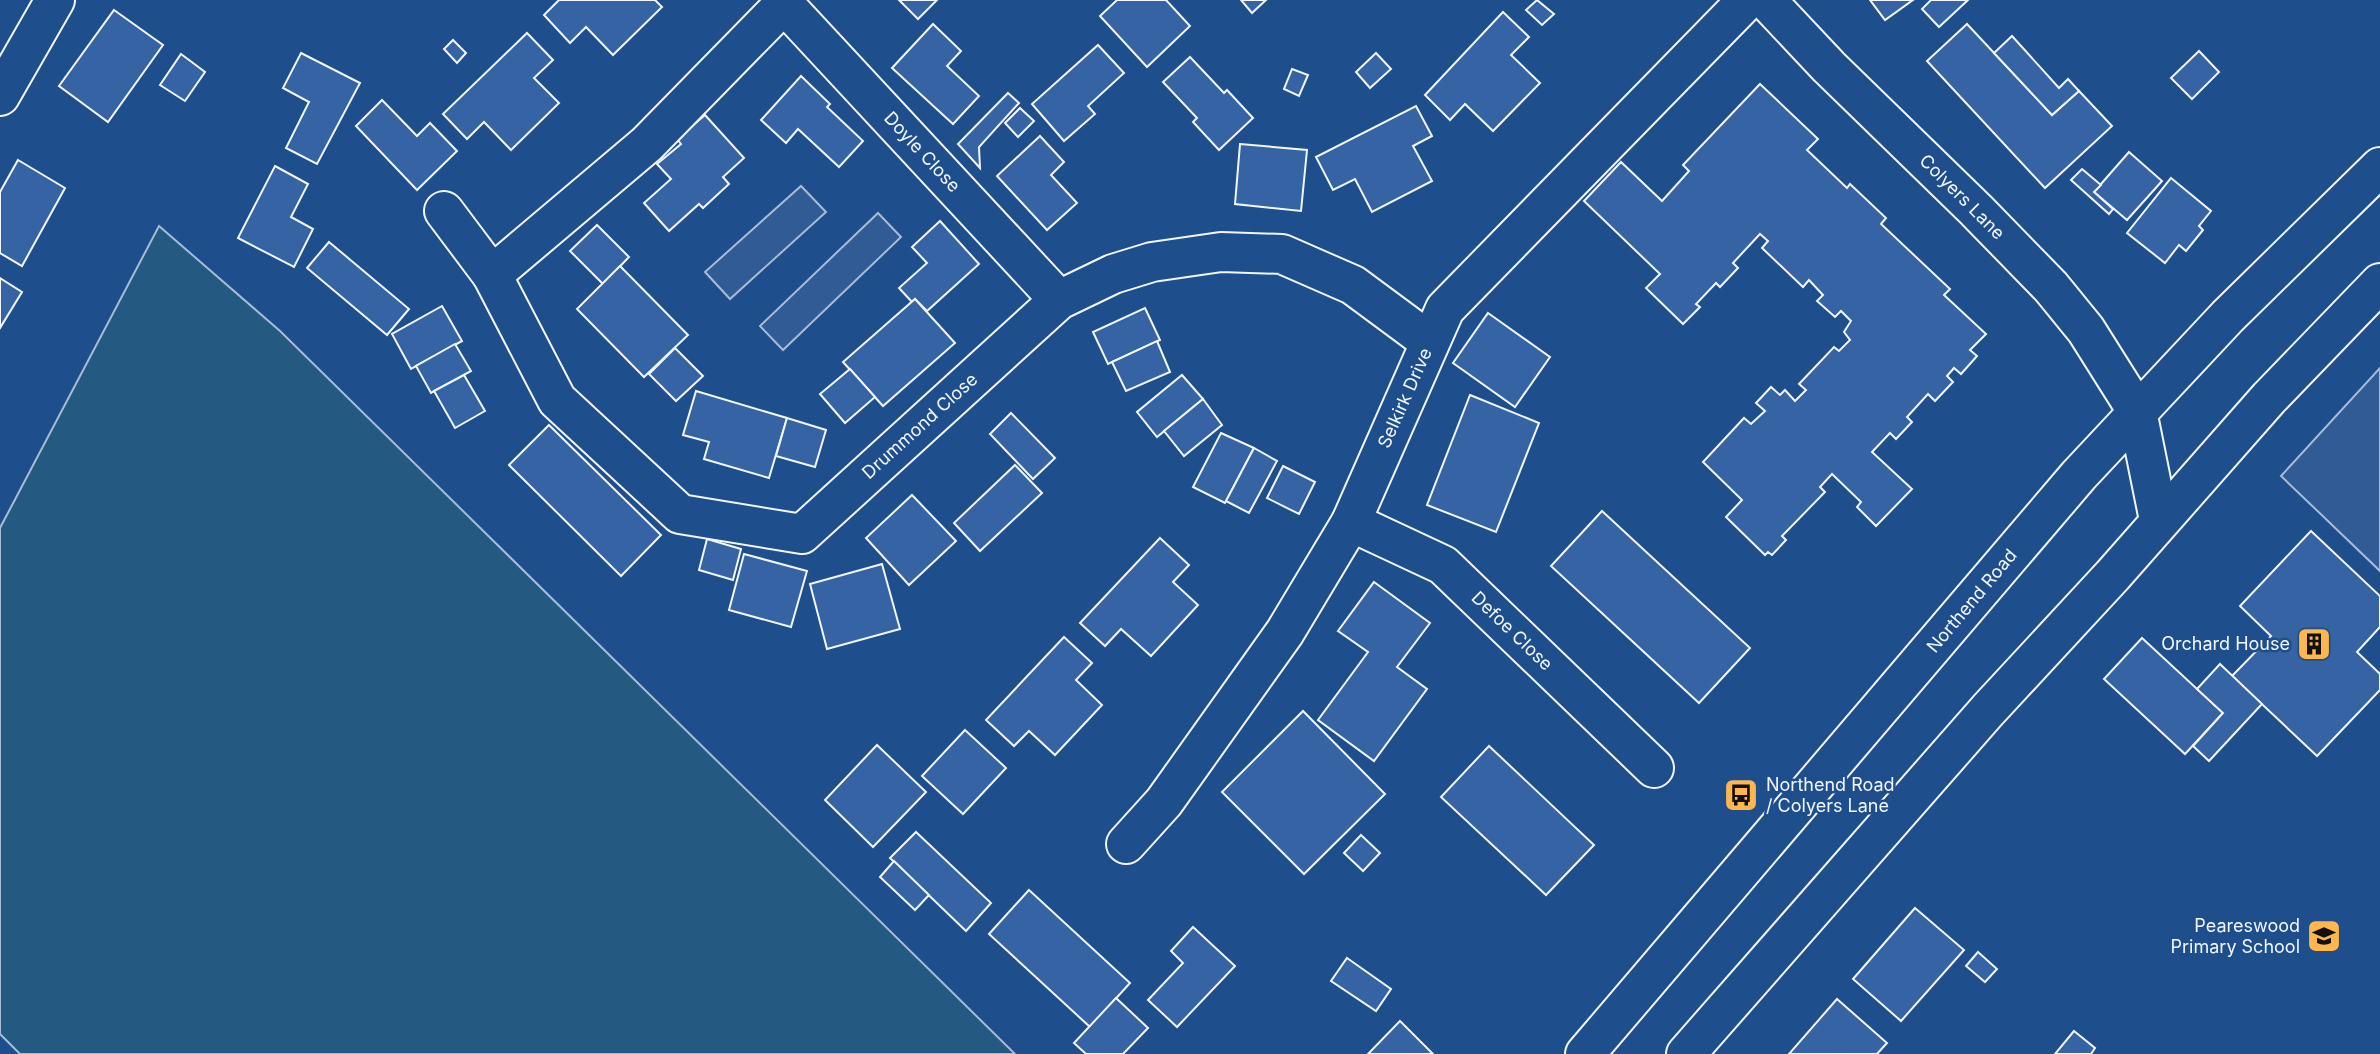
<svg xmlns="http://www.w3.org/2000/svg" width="2380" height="1054" font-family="Inter,sans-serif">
<rect width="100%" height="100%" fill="#1f4e8c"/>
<!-- green -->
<path fill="#245a82" stroke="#a8bbd7" stroke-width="2" d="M159,226L280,331L1015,1054H20L0,1034V528Z"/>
<!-- parking -->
<g fill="#305b95" stroke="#a8bbd7" stroke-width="2">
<path d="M801,186L826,212L730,299L705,272Z"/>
<path d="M878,213L901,237L783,350L760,326Z"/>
<path d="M2380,368V571L2281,476Z"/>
</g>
<!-- building -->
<g fill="#3563a3" stroke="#f2f6ff" stroke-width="2">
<path d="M559,0H655L662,7L613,55L586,27L570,43L544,15Z"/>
<path d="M899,0H937L918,19Z"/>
<path d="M1117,0H1166L1190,26L1147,67L1100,16Z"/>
<path d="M1241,0H1266L1252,13Z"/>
<path d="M1537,0L1554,14L1542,25L1526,10Z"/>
<path d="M1870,0H1913L1885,20Z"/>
<path d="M1931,0H1968L1939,27L1922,9Z"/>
<path d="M114,10L163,45L108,122L59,86Z"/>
<path d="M1503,12L1529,37L1511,55L1540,83L1493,131L1465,104L1450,120L1425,95Z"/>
<path d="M933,24L961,51L947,66L979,96L953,124L892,68Z"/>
<path d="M1967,24L2052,115L2079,91L2112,126L2045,188L1927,61Z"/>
<path d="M527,33L553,60L534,78L559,103L511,150L484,122L467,139L443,114Z"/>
<path d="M2012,36L2059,88L2068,79L2079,91L2052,115L1994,53Z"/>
<path d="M453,40L466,53L457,63L444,49Z"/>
<path d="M1098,45L1124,73L1088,106L1095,114L1064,141L1032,104Z"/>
<path d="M2199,51L2219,72L2192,99L2171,78Z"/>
<path d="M301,53L360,83L317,164L286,148L309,102L283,88Z"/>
<path d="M1376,53L1391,69L1370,88L1356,72Z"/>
<path d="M181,54L205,72L185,101L160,85Z"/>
<path d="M1190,57L1224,93L1227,90L1253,118L1219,150L1193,122L1197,118L1163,82Z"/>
<path d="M1292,69L1308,75L1299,96L1284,89Z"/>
<path d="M801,76L830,104L827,107L863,141L839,167L798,129L786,143L761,120Z"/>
<path d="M1760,84L1818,139L1807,150L1847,188L1850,184L1886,218L1881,224L1950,289L1944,295L1986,334L1970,350L1977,356L1961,374L1954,368L1947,376L1953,382L1935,401L1928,394L1907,417L1912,422L1896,439L1890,433L1872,452L1912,489L1876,526L1857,507L1861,502L1832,474L1820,487L1825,492L1782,536L1786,540L1772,555L1768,552L1765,555L1726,517L1742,500L1703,462L1744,418L1751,424L1765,411L1756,403L1771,387L1780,395L1785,390L1795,401L1806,390L1799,384L1834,347L1839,351L1850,340L1844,332L1851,321L1841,311L1835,317L1817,301L1823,295L1809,280L1803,287L1762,248L1768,241L1760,234L1733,263L1738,268L1720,287L1716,283L1696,304L1700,307L1683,324L1646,288L1660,274L1584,201L1621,162L1662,201L1689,171L1683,165Z"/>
<path d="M1008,93L1019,103L979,147L980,168L958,144Z"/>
<path d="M382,100L417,136L430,123L457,151L417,190L356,126Z"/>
<path d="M1416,106L1432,136L1413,146L1432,181L1372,212L1355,179L1333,190L1316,157Z"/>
<path d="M1020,108L1034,121L1018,137L1005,123Z"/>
<path d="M705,115L744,158L723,177L729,184L703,208L699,204L669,231L644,203L671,179L657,164L681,144L677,139Z"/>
<path d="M1040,136L1064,162L1051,175L1077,203L1047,230L997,176Z"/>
<path d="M1240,144L1307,150L1301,211L1235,204Z"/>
<path d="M2129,152L2162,181L2127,220L2094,192Z"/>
<path d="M18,160L65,188L22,266L0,253V192Z"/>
<path d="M275,166L308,184L291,217L313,229L294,267L238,238Z"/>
<path d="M2082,169L2101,185L2094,192L2113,209L2109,214L2071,180Z"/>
<path d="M2171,178L2211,211L2199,226L2203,230L2186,251L2179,245L2165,263L2127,233Z"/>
<path d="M940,221L979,264L927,311L915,299L912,302L899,288L927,263L912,247Z"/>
<path d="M597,225L629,257L603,284L570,251Z"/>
<path d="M329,242L409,309L387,335L307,268Z"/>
<path d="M620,266L688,335L644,377L577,309Z"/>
<path d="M0,278L22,292L0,328Z"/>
<path d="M915,299L955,343L883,406L843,362Z"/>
<path d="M442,306L462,341L411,369L392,334Z"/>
<path d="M1145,308L1160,340L1108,364L1093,332Z"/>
<path d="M1488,313L1550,357L1515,407L1453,363Z"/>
<path d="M1157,341L1170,372L1126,391L1112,362Z"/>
<path d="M455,344L471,371L431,393L416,366Z"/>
<path d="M675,348L703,376L676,401L649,374Z"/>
<path d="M850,369L875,397L845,423L820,394Z"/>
<path d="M464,375L485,411L455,428L434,391Z"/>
<path d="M1182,375L1203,399L1157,437L1137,412Z"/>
<path d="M696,391L787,418L769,478L704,459L709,442L683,435Z"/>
<path d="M1470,395L1539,423L1496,532L1427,505Z"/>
<path d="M1203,399L1222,425L1184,456L1164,431Z"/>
<path d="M1011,413L1055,458L1033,479L990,434Z"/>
<path d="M787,418L826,430L815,467L776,456Z"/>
<path d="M549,425L661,535L621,576L509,465Z"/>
<path d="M1221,433L1254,448L1225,503L1193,487Z"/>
<path d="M1254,448L1277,461L1249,513L1226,501Z"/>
<path d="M1015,465L1042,493L980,551L954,523Z"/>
<path d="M1283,466L1315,482L1299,514L1267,498Z"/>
<path d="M912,495L956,541L909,585L866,538Z"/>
<path d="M1602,511L1750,648L1699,703L1551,566Z"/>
<path d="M2311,531L2380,596V627L2357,652L2380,674V690L2317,756L2232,676L2271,636L2240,606Z"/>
<path d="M1160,538L1189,565L1173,582L1198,605L1151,656L1121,629L1105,646L1080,623Z"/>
<path d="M707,539L741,549L733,580L699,570Z"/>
<path d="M744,554L807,571L791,627L729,610Z"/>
<path d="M882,564L900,629L827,649L810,584Z"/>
<path d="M1374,582L1430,623L1397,667L1427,689L1374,761L1318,720L1368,652L1338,631Z"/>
<path d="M1064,637L1092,663L1076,680L1102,705L1055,755L1029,731L1014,746L986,720Z"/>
<path d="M2142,638L2223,713L2185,754L2104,679Z"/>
<path d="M2220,664L2262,704L2209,761L2193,746L2223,713L2197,689Z"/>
<path d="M1303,711L1385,794L1304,874L1222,792Z"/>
<path d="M965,730L1006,768L963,814L922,776Z"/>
<path d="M877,745L926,792L873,847L825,800Z"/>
<path d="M1489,746L1594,845L1546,895L1441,797Z"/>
<path d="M916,832L991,903L966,931L890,858Z"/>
<path d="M1361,835L1380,853L1363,871L1344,853Z"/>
<path d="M894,861L929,895L915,910L880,877Z"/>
<path d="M1029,890L1130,983L1090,1027L989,934Z"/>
<path d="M1915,908L1964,950L1901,1021L1853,979Z"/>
<path d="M1193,927L1235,966L1177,1027L1148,1000L1183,963L1171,951Z"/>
<path d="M1978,952L1997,969L1985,982L1966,966Z"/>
<path d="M1347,958L1391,989L1376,1011L1331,981Z"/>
<path d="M1116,998L1148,1028L1123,1054H1086L1074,1043Z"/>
<path d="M1837,999L1887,1043L1877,1054H1789Z"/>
<path d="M1400,1021L1433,1054H1368Z"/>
<path d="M2074,1031L2095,1048L2091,1054H2055Z"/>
</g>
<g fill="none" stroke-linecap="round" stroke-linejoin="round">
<!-- minor casing -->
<g stroke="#f2f6ff" stroke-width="42">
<g id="minor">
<path d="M1766,0L1829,67L1976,210L2051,287L2086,330L2137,411L2159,520"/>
<path d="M0,96L55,0"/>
<path d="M444,211L492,275"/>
<path d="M1059,300L784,4L647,144L492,275L557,400L680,514L802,534L1059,300L1113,274L1152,262L1221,252L1282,254L1353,285L1430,342"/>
<path d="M1351,522L1443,565L1654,768"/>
<path d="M1126,844L1164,802L1285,632L1351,522L1445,309L1747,0"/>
</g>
</g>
<!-- major casing -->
<g stroke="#f2f6ff" stroke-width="42">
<g id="major">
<path d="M1585,1054L2079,475L2228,316L2380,167"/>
<path d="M1686,1054L1988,710L2113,575L2269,398L2380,283"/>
</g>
</g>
<!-- minor -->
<use href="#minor" stroke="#1f4e8c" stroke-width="38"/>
<!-- major -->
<use href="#major" stroke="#1f4e8c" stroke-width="38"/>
</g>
<!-- icons -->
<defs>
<g id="building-square" transform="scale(1.75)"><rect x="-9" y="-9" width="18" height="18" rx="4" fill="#ffb74d" stroke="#1f4e8c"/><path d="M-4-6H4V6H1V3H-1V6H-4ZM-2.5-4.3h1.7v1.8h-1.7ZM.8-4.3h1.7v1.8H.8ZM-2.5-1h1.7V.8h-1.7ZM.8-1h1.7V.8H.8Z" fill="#111"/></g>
<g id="bus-square" transform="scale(1.75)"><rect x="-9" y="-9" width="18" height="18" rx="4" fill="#ffb74d" stroke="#1f4e8c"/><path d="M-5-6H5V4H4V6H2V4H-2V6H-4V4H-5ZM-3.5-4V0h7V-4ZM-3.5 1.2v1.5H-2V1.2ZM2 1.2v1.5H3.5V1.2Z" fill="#111"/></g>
<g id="school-square" transform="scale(1.75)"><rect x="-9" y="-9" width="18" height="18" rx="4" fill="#ffb74d" stroke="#1f4e8c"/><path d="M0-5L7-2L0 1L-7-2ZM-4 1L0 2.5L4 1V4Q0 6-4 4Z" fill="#111"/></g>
</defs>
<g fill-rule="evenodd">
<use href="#building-square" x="2314" y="644"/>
<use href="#bus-square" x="1741" y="795"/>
<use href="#school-square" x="2324" y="936"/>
</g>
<g text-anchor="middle" stroke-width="5" stroke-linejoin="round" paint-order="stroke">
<!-- street labels -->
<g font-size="18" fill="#f2f6ff" stroke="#1f4e8c">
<text transform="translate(922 152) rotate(47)" y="6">Doyle Close</text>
<text transform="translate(1962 197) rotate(45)" y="6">Colyers Lane</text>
<text transform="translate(1405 398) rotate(-66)" y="6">Selkirk Drive</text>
<text transform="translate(920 426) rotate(-42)" y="6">Drummond Close</text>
<text transform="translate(1972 601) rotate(-50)" y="6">Northend Road</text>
<text transform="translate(1512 631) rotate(44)" y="6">Defoe Close</text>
</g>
<!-- poi labels -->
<g font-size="18" fill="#f2f6ff" stroke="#1f4e8c" text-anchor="end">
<text x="2290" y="650">Orchard House</text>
<text x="1766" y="791" text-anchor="start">Northend Road<tspan x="1766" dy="21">/ Colyers Lane</tspan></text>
<text x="2300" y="932">Peareswood<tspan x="2300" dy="21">Primary School</tspan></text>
</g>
</g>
</svg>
